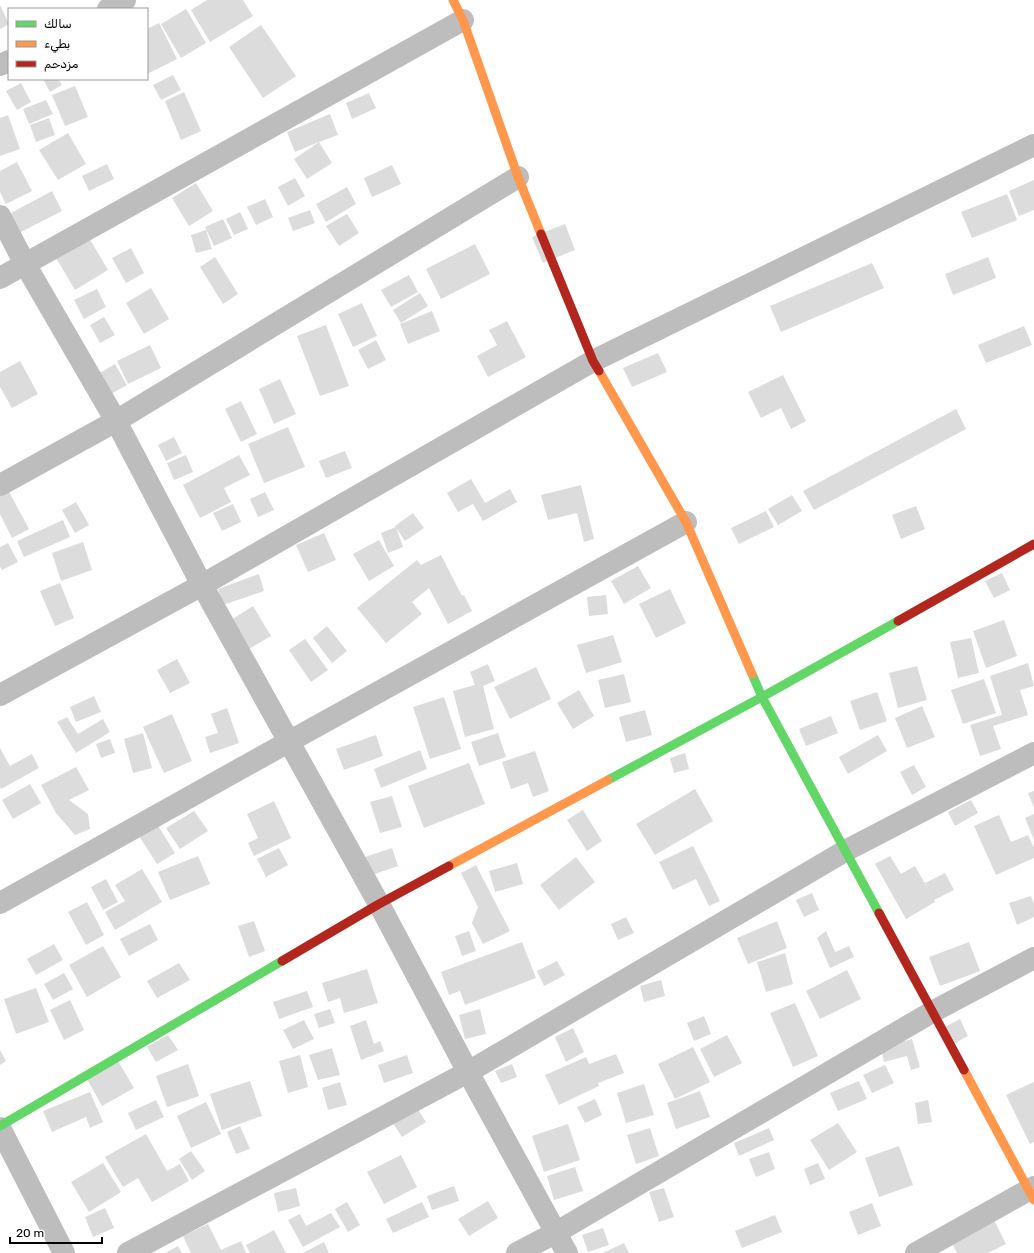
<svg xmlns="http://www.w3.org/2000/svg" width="1034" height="1253" font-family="Rubik,Vazirmatn,sans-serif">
<rect width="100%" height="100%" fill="#fff"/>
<!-- building -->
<g fill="#dcdcdc">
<path d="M207,0H243L253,16L210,42L191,10Z"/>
<path d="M0,5L9,24L0,29Z"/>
<path d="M186,9L206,43L181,58L161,24Z"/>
<path d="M159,23L177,59L147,74V29Z"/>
<path d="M261,25L296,76L263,98L229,47Z"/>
<path d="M173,75L181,90L161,100L153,85Z"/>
<path d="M43,79H58L62,85L50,92Z"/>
<path d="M21,83L31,102L17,110L6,91Z"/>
<path d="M75,86L88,117L65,126L52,95Z"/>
<path d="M184,92L201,131L181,140L165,101Z"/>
<path d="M369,93L376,108L352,119L346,103Z"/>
<path d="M46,100L53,114L29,124L23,109Z"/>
<path d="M330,114L338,135L319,142L332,163L307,179L294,159L319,142L295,152L287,132Z"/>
<path d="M8,115L20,149L0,156V118Z"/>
<path d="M49,118L55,135L36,142L30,125Z"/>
<path d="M68,133L86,164L58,180L39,150Z"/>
<path d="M17,162L32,191L6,204L0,192V171Z"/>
<path d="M107,164L114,179L89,191L82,176Z"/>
<path d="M392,165L401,184L372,197L364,178Z"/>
<path d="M295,178L305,196L288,206L278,187Z"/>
<path d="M1034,180V210L1019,216L1009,191Z"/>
<path d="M196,183L213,211L189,226L172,198Z"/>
<path d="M347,187L356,204L326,222L316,204Z"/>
<path d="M52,191L62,211L19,233L9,214Z"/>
<path d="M1007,194L1017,220L972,238L961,212Z"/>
<path d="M265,199L273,217L256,225L247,207Z"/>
<path d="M310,210L315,223L293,231L288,218Z"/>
<path d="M240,212L248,229L234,235L226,219Z"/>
<path d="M347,214L359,233L339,246L326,226Z"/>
<path d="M223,219L232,238L214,246L205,227Z"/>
<path d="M565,224L575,250L543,263L532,237Z"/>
<path d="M206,230L212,249L196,253L191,235Z"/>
<path d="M89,238L108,270L75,290L56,258Z"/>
<path d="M475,244L490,274L441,299L426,269Z"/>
<path d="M131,248L144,273L126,283L112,258Z"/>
<path d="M215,257L238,294L223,304L200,267Z"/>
<path d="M988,257L996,278L953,295L945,274Z"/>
<path d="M872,263L884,288L781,332L770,306Z"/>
<path d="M409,275L418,292L391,307L381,290Z"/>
<path d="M151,288L169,319L144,334L126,303Z"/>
<path d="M97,289L106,307L84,319L74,300Z"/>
<path d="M420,293L428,306L401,323L393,310Z"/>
<path d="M362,303L377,336L353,347L338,314Z"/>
<path d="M432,311L440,331L408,344L400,324Z"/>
<path d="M104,317L115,335L100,343L90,325Z"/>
<path d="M507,321L526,357L488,377L477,356L497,345L489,330Z"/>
<path d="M326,325L349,386L320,396L297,336Z"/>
<path d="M1024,326L1032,345L986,363L978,345Z"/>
<path d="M376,340L386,360L368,369L358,350Z"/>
<path d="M150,345L161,368L128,384L117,361Z"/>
<path d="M658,353L667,372L632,387L623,368Z"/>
<path d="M20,361L38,394L12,408L0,387V372Z"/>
<path d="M115,364L127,385L109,395L98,374Z"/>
<path d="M783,375L806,421L791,429L781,408L761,418L748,392Z"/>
<path d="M280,379L296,414L274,424L259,389Z"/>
<path d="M241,401L257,434L241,442L225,409Z"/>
<path d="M956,409L966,429L814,510L803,491Z"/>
<path d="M288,427L305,467L264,483L248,444Z"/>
<path d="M174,437L182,453L166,461L158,445Z"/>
<path d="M345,451L352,468L326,478L319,461Z"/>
<path d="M186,455L193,472L174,480L167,463Z"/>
<path d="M239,455L250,475L224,488L231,502L200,518L183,485Z"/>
<path d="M471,479L485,503L510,489L517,502L483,521L473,504L458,512L447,493Z"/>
<path d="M581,485L594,539L584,542L577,513L548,520L541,495Z"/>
<path d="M7,488L29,529L12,538L0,514V491Z"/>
<path d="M265,492L274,510L258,517L250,499Z"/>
<path d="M792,495L802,511L778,525L768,509Z"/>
<path d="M76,502L89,525L75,533L62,510Z"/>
<path d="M233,504L241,522L222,531L213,513Z"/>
<path d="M916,506L925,529L901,539L892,515Z"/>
<path d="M766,511L774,527L739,544L731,528Z"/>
<path d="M413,513L424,528L405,541L395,526Z"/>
<path d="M63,520L70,537L24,557L17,541Z"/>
<path d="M396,527L403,547L388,553L381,533Z"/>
<path d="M324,533L336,560L308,572L296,545Z"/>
<path d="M379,540L394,566L369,581L353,554Z"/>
<path d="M83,542L92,570L61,581L52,553Z"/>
<path d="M8,543L18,562L2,570L0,567V547Z"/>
<path d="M441,555L462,596L464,595L472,611L448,624L429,588L412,602L422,614L386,643L357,608L417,560L421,565Z"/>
<path d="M638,566L651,588L624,604L611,581Z"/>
<path d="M1002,573L1010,590L994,598L985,581Z"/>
<path d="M259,574L264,591L223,605L218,589Z"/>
<path d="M60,583L74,618L55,626L40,591Z"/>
<path d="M670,589L686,623L656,638L639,604Z"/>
<path d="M606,595L608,614L589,616L587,597Z"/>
<path d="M253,606L271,636L249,649L231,620Z"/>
<path d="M1004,620L1017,656L986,668L973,631Z"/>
<path d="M327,626L347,651L332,663L313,638Z"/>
<path d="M613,635L622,662L586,673L577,645Z"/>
<path d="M971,638L979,673L958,678L950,642Z"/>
<path d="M305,639L328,670L311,682L289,650Z"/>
<path d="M177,659L190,683L170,693L157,670Z"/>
<path d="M1028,663L1034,686L1020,690L1028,715L993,726L1001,749L980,756L970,725L1002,715L990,676Z"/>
<path d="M488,664L495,681L483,686L494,729L465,737L453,691L475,685L470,672Z"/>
<path d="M917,666L927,700L898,708L889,673Z"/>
<path d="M536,667L551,699L510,719L494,687Z"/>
<path d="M624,674L631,702L605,708L598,680Z"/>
<path d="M984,679L996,713L963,724L951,690Z"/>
<path d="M579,690L594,716L573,729L557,703Z"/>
<path d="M877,692L887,721L860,730L850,701Z"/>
<path d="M94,696L101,712L76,722L70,707Z"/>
<path d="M444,697L461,749L430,759L413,707Z"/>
<path d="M922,706L935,737L907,748L895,718Z"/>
<path d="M227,708L239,743L210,753L205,737L218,733L211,714Z"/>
<path d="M645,710L652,735L626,742L619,717Z"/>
<path d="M172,714L192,761L164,773L143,727Z"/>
<path d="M831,716L838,733L806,746L799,729Z"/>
<path d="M67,717L78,734L103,719L110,732L76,753L57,722Z"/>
<path d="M143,733L152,768L133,773L124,739Z"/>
<path d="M498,733L506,757L479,766L471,742Z"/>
<path d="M376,735L383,756L344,770L336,749Z"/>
<path d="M878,735L887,751L848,774L839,757Z"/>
<path d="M110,739L115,753L101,758L96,744Z"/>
<path d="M0,748L10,766L32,754L39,768L1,789L0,787Z"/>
<path d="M420,750L427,769L381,788L374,769Z"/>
<path d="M535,751L549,791L533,797L528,783L511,789L502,762Z"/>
<path d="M685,753L689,769L674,773L670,758Z"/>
<path d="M469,763L485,804L424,828L408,786Z"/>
<path d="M914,765L926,787L912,795L900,772Z"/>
<path d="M76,767L89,790L69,800L88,814L90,829L75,835L56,813L41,785Z"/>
<path d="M30,784L41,803L13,819L2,800Z"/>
<path d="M695,789L713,821L655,855L636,824Z"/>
<path d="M1034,791V808L1028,793Z"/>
<path d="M392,796L402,827L380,833L370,802Z"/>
<path d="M971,800L978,813L955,826L948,812Z"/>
<path d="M274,801L291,838L254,856L248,843L258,838L247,814Z"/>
<path d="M583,810L602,841L587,851L567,820Z"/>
<path d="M194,811L208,831L180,849L166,828Z"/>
<path d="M1034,814V840L1025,818Z"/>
<path d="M999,815L1011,842L1028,835L1034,848V858L996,875L974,826Z"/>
<path d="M157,824L175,853L157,864L139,836Z"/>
<path d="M693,846L720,901L709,906L696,879L673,890L659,862Z"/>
<path d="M279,848L288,865L266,877L257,859Z"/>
<path d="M392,848L398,866L372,875L365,857Z"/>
<path d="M198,856L210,884L170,900L158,872Z"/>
<path d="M890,856L901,874L915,866L932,896L925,883L945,873L954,890L934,900L935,902L906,919L875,864Z"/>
<path d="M576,857L595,882L559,910L540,885Z"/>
<path d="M517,863L523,884L495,892L489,871Z"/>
<path d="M476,865L510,931L483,944L472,923L478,907L461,873Z"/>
<path d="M142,869L162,902L115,930L105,912L125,901L115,885Z"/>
<path d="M106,879L118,902L103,910L91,887Z"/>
<path d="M812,893L819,910L804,917L796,900Z"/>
<path d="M1031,896L1034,904V917L1017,925L1009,903Z"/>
<path d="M87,902L104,935L86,945L68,912Z"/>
<path d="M626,917L634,933L618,940L611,924Z"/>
<path d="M254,921L265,951L249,957L238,926Z"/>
<path d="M777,921L787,948L748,964L737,938Z"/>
<path d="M150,924L158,940L129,956L120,939Z"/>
<path d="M469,931L476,951L462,956L455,936Z"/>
<path d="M826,931L835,952L849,946L854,957L830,968L817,938Z"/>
<path d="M522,942L536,978L465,1005L460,991L449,995L441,972Z"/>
<path d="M969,942L980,971L940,986L929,957Z"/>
<path d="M54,944L63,960L36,975L27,959Z"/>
<path d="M103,946L121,977L87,997L69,965Z"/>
<path d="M785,953L793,984L766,992L757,962Z"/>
<path d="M557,961L565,975L544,986L537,971Z"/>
<path d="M179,963L190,980L157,998L147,981Z"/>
<path d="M367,969L378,1003L344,1013L340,998L328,1002L322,983Z"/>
<path d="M847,970L861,999L820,1019L806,991Z"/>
<path d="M64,973L73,989L53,1000L44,984Z"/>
<path d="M661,980L665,996L644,1002L640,986Z"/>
<path d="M36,988L49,1022L16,1034L4,999Z"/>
<path d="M307,991L313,1007L279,1019L273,1002Z"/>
<path d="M70,1000L84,1030L64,1040L50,1010Z"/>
<path d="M795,1003L818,1056L793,1067L770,1013Z"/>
<path d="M330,1009L335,1023L319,1028L314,1014Z"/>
<path d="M480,1009L486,1034L465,1039L459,1015Z"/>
<path d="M704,1016L711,1034L694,1041L687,1023Z"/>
<path d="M960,1019L968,1036L950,1046L941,1029Z"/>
<path d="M304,1020L314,1039L293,1049L283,1030Z"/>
<path d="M366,1020L374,1044L380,1041L384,1051L361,1060L350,1026Z"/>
<path d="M573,1028L584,1052L566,1062L555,1037Z"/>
<path d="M168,1035L178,1050L156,1062L147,1047Z"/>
<path d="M727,1035L742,1063L714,1077L700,1049Z"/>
<path d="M912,1039L920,1067L911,1070L907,1056L884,1062L881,1048Z"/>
<path d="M693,1047L710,1082L675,1099L658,1064Z"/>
<path d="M332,1048L340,1075L318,1080L309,1055Z"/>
<path d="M0,1050L6,1061L0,1065Z"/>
<path d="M616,1054L624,1073L598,1083L599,1086L559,1105L545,1075L586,1057L589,1064Z"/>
<path d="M300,1055L308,1087L288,1093L279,1061Z"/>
<path d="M407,1055L413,1073L384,1083L378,1065Z"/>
<path d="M118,1061L134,1088L102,1106L87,1079Z"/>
<path d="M188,1064L199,1096L167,1107L156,1076Z"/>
<path d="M512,1064L517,1077L501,1083L495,1071Z"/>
<path d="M885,1065L894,1083L872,1093L863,1075Z"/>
<path d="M250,1081L262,1116L222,1130L210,1094Z"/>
<path d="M859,1081L867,1099L838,1111L830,1093Z"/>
<path d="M340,1082L347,1105L328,1110L322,1088Z"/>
<path d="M1034,1082V1142L1030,1144L1006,1095Z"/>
<path d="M644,1084L654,1115L626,1123L617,1093Z"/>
<path d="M700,1091L710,1117L676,1129L667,1103Z"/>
<path d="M90,1092L103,1122L90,1128L86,1117L52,1132L43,1111Z"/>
<path d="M595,1099L602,1115L585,1123L577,1107Z"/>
<path d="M156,1100L164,1117L136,1130L128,1113Z"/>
<path d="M928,1100L932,1122L918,1124L915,1103Z"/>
<path d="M206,1102L221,1134L191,1148L177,1116Z"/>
<path d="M417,1108L426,1122L402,1137L393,1123Z"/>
<path d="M838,1123L857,1152L829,1170L810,1140Z"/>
<path d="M568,1124L580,1160L544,1172L532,1136Z"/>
<path d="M240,1126L250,1149L236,1154L227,1132Z"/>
<path d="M650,1128L659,1156L636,1164L627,1135Z"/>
<path d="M769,1128L774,1140L739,1156L734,1143Z"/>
<path d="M146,1134L167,1171L180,1164L189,1181L152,1202L138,1178L123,1187L105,1157Z"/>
<path d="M899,1146L913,1185L879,1197L865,1158Z"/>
<path d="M191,1151L205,1171L192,1180L179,1159Z"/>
<path d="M769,1152L775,1169L756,1177L749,1159Z"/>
<path d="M401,1155L417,1187L384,1204L367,1172Z"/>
<path d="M103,1163L121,1192L89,1212L71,1182Z"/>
<path d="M818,1163L825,1179L810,1185L804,1169Z"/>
<path d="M575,1167L583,1191L554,1200L547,1176Z"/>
<path d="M454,1186L459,1201L432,1210L427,1196Z"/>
<path d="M296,1188L300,1206L278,1212L274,1193Z"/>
<path d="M664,1188L674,1217L659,1222L649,1192Z"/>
<path d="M488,1201L498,1218L469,1236L458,1219Z"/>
<path d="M347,1202L360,1225L348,1232L335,1209Z"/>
<path d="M422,1202L429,1217L393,1233L386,1219Z"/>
<path d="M872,1203L881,1226L858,1235L849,1212Z"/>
<path d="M105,1208L114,1228L93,1237L85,1217Z"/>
<path d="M990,1212L1006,1244L988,1253H957L947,1233Z"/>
<path d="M331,1213L340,1227L303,1247L288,1220L300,1214L306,1226Z"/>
<path d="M775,1215L782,1232L742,1248L735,1231Z"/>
<path d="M208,1224L221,1250L241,1241L246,1253H191L183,1236Z"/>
<path d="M603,1228L609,1245L588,1252L582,1235Z"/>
<path d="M274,1230L286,1253H250L246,1245Z"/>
<path d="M324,1242L329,1253H303Z"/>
<path d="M624,1243L629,1253H603Z"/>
<path d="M178,1246L182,1253H165Z"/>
</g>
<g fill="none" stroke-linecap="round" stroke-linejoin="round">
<!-- street -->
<g stroke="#bdbdbd" stroke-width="22">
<path d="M108,9L125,0"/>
<path d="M0,65L9,61"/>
<path d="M0,216L25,264L116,421L202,585L379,904L468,1072L567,1253"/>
<path d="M0,278L463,20"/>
<path d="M0,485L116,421L518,177"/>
<path d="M0,695L202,585L593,361L1034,145"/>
<path d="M0,903L290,741L686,522"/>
<path d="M0,1128L64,1253"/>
<path d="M128,1253L468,1072L845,851L1034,753"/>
<path d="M517,1253L557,1232L932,1012L1034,958"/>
<path d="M916,1253L1034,1187"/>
</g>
<!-- fast -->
<g stroke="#63d668" stroke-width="9">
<path d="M752,674L762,697L879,913"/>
<path d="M608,780L762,697L898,621"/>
<path d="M0,1126L282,961"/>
</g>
<!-- slow -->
<g stroke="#ff974d" stroke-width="9">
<path d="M453,0L463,20L518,177L541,234"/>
<path d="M599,371L686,522L752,674"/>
<path d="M449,866L608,780"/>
<path d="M964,1070L1034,1200"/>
</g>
<!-- jam -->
<g stroke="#b3261e" stroke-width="9">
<path d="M541,234L593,361L599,371"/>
<path d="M898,621L1034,544"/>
<path d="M879,913L964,1070"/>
<path d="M282,961L379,904L449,866"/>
</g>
</g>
<!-- legend -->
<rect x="8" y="8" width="140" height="72" fill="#ffffff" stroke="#999999"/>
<rect x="16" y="21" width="20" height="6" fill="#63d668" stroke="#999999"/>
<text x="44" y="28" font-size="12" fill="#000000">سالك</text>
<rect x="16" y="41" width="20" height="6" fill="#ff974d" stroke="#999999"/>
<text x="44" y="48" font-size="12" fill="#000000">بطيء</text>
<rect x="16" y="61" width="20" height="6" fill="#b3261e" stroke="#999999"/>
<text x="44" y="68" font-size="12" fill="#000000">مزدحم</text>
<!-- scale -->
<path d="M10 1237v6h92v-6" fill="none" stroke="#000000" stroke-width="2"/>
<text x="16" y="1237" font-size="12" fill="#000000" stroke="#ffffff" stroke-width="3" paint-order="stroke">20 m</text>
</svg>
